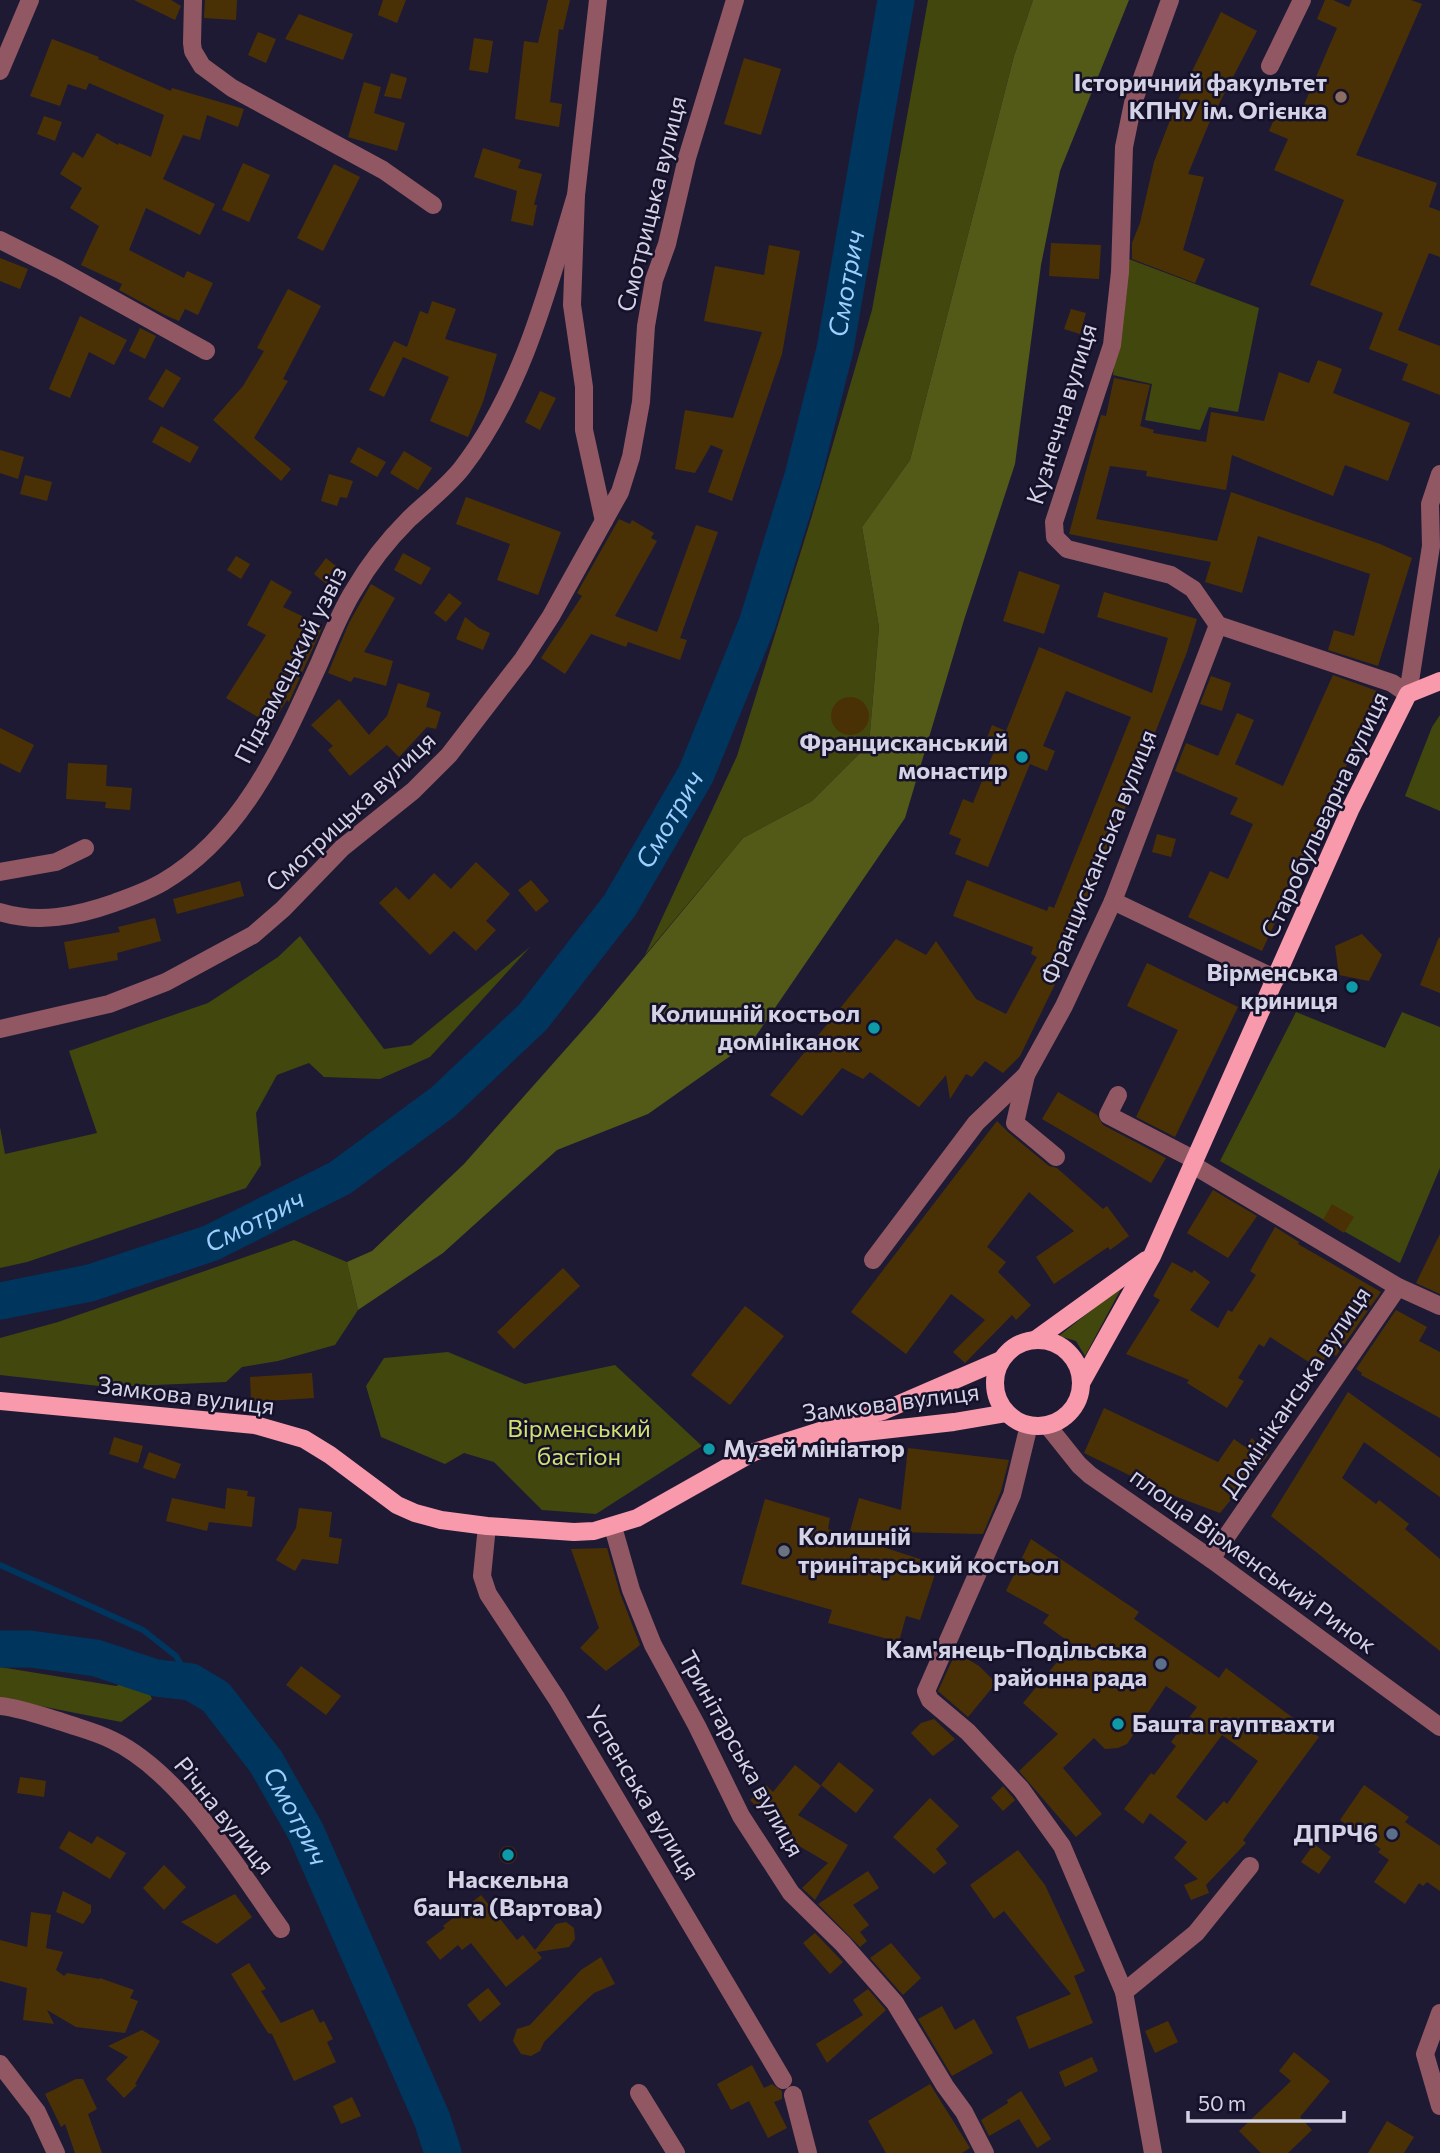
<svg xmlns="http://www.w3.org/2000/svg" width="1440" height="2153" font-family="Commissioner,sans-serif">
<rect width="100%" height="100%" fill="#1e1a34"/>
<!-- green -->
<g fill="#42470d">
<path d="M928,0H1033L1014,56L910,460L862,527L879,627L869,744L812,801L743,838L645,955L737,756L811,519L872,310Z"/>
<path d="M1126,258L1259,308L1238,412L1209,407L1200,430L1145,420L1152,384L1113,375Z"/>
<path d="M1440,715V811L1405,796L1432,727Z"/>
<path d="M300,936L384,1049L411,1045L530,947L430,1057L380,1079L324,1077L309,1063L277,1075L256,1113L261,1165L246,1188L27,1262L0,1268V1127L5,1154L97,1133L69,1051L208,1003L278,957Z"/>
<path d="M1296,1012L1385,1048L1402,1012L1440,1027V1168L1400,1263L1220,1161Z"/>
<path d="M294,1240L347,1262L358,1310L335,1345L278,1361L242,1367L226,1382L108,1387L0,1375V1338L58,1322Z"/>
<path d="M1123,1285L1085,1356L1076,1341L1059,1336Z"/>
<path d="M448,1352L525,1384L615,1365L702,1446L596,1514L542,1510L494,1462L464,1453L445,1464L381,1437L366,1386L384,1358Z"/>
<path d="M0,1667L116,1686L141,1676L152,1699L121,1722L0,1698Z"/>
</g>
<!-- forest -->
<path fill="#535917" d="M1033,0H1129L1060,171L1041,265L1015,464L964,620L905,818L753,1040L648,1114L557,1150L443,1253L358,1310L347,1262L372,1251L464,1164L596,1015L743,838L812,801L869,744L879,627L862,527L910,460L1014,56Z"/>
<g fill="none" stroke-linecap="round" stroke-linejoin="round">
<!-- stream -->
<path stroke="#00355d" stroke-width="6" d="M0,1565L143,1630L176,1656L191,1682"/>
<!-- river -->
<g stroke="#00355d" stroke-width="37">
<path id="s1" d="M0,1301L90,1283L211,1243L340,1178L443,1102L533,1017L620,905L696,774L757,624L803,476L835,349L896,0"/>
<path id="s2" d="M0,1649H30L96,1658L156,1678L191,1682L216,1697L266,1762L306,1832L432,2119L443,2153"/>
</g>
</g>
<!-- building -->
<g fill="#4a3105" fill-rule="evenodd">
<path d="M134,0H171L181,6L175,20Z"/>
<path d="M205,0H237L236,20L204,18Z"/>
<path d="M383,0H406L397,23L378,15Z"/>
<path d="M548,0H570L563,30L559,29L550,102L562,104L559,127L515,119L524,41L538,43Z"/>
<path d="M1325,0H1333L1349,7L1352,0H1411L1422,4L1356,155L1437,183L1429,207L1440,211V257L1429,253L1398,330L1440,346V395L1402,380L1408,364L1369,349L1383,313L1310,285L1344,200L1274,170L1288,139L1269,131L1278,110L1298,119L1337,28L1317,19Z"/>
<path d="M1221,12L1257,31L1210,121L1188,174L1204,177L1183,250L1205,259L1195,283L1132,259V243L1140,223L1154,162L1177,102Z"/>
<path d="M299,14L353,34L343,60L285,39Z"/>
<path d="M258,32L276,39L266,63L248,55Z"/>
<path d="M474,38L493,41L488,73L469,70Z"/>
<path d="M52,39L99,57L98,59L171,91L172,88L244,109L238,127L207,115L200,140L183,135L163,179L215,204L200,235L146,208L129,250L184,278L187,271L213,283L198,315L185,309L179,321L165,315L119,290L122,284L81,265L99,226L70,208L82,188L60,174L73,152L83,158L97,133L118,145L119,143L151,157L164,115L89,83L86,90L68,84L60,106L30,96Z"/>
<path d="M744,58L781,69L761,135L724,124Z"/>
<path d="M391,73L407,78L401,99L384,96Z"/>
<path d="M364,82L381,87L374,113L405,123L397,151L348,137Z"/>
<path d="M44,116L62,122L55,141L37,134Z"/>
<path d="M483,148L521,160L518,168L542,174L534,205H537L533,226L511,221L517,191L474,177Z"/>
<path d="M243,163L270,175L249,222L222,210Z"/>
<path d="M334,164L360,177L323,251L297,238Z"/>
<path d="M1051,243L1101,245L1099,279L1049,276Z"/>
<path d="M769,245L800,251L782,354L732,501L708,492L723,450L711,445L695,473L675,469L685,410L733,418L762,332L704,321L715,266L764,275Z"/>
<path d="M0,258L28,269L20,289L0,281Z"/>
<path d="M288,289L321,306L283,379L288,381L254,438L291,469L281,481L213,420L243,386L264,351L257,348Z"/>
<path d="M432,301L456,309L445,339L497,354L483,402L468,437L430,421L449,377L403,357L384,397L369,390L394,341L407,347L420,311L428,314Z"/>
<path d="M1071,309L1086,313L1080,334L1064,329Z"/>
<path d="M80,316L127,340L114,365L89,352L70,398L49,389Z"/>
<path d="M140,328L156,336L145,359L129,351Z"/>
<path d="M1318,360L1342,369L1333,393L1410,423L1388,481L1345,465L1333,496L1232,455L1226,490L1146,476L1147,471L1110,466L1096,519L1217,541L1231,492L1380,544L1412,558L1378,666L1328,650L1334,630L1354,636L1370,574L1258,536L1242,593L1205,582L1211,562L1069,534L1101,415L1106,416L1114,378L1150,385L1140,426L1154,430L1153,433L1206,442L1211,412L1264,421L1279,372L1309,383Z"/>
<path d="M166,369L181,378L163,408L148,399Z"/>
<path d="M540,391L556,398L540,430L525,422Z"/>
<path d="M161,426L199,447L190,463L152,442Z"/>
<path d="M358,447L386,462L377,477L350,462Z"/>
<path d="M0,450L24,457L18,479L0,473Z"/>
<path d="M404,451L432,468L418,490L390,473Z"/>
<path d="M329,474L353,481L347,498L340,497L337,506L321,501Z"/>
<path d="M25,475L52,482L47,501L20,494Z"/>
<path d="M466,497L561,532L538,595L497,580L510,544L456,524Z"/>
<path d="M619,519L630,524L632,520L654,533L651,538L657,541L615,616L657,632L696,525L718,532L680,638L687,640L680,660L628,642L626,647L591,634L565,674L541,658L582,596L577,593Z"/>
<path d="M403,553L431,568L421,585L394,570Z"/>
<path d="M236,556L250,564L241,579L227,570Z"/>
<path d="M326,558L342,571L330,587L314,574Z"/>
<path d="M1019,571L1060,585L1044,634L1003,621Z"/>
<path d="M271,580L292,592L283,607L323,626L289,702L287,700L271,725L226,698L266,635L247,625Z"/>
<path d="M371,584L395,598L364,652L393,661L386,686L354,677L351,682L328,673L349,623Z"/>
<path d="M1104,592L1197,619L1187,652L1058,978L1020,1056L1003,1073L985,1061L972,1077L966,1074L950,1099L946,1075L919,1107L870,1072L863,1079L842,1068L802,1116L770,1095L896,939L926,955L936,941L976,999L1006,1014L1037,957L1031,954L1033,947L953,916L967,880L1047,911L1049,906L1054,908L1131,717L1066,691L1043,746L1055,751L1047,771L1030,764L988,867L955,854L961,839L949,834L963,799L973,803L995,749L984,745L992,725L1006,731L1039,647L1152,693L1168,638L1097,617Z"/>
<path d="M449,593L462,603L446,622L434,613Z"/>
<path d="M465,617L479,628L490,633L483,650L456,639Z"/>
<path d="M1333,675L1380,692L1262,951L1188,917L1210,871L1228,879L1253,824L1230,814L1238,798L1175,771L1186,743L1218,756L1237,713L1254,720L1235,764L1283,786Z"/>
<path d="M1211,676L1231,683L1222,711L1200,704Z"/>
<path d="M398,683L430,693L426,707L441,712L436,729L427,727L399,757L387,745L350,776L328,750L333,746L311,725L339,699L369,735L387,716Z"/>
<circle cx="850" cy="716" r="19"/>
<path d="M0,728L34,745L20,773L0,763Z"/>
<path d="M68,763L107,765L106,786L132,788L130,810L105,808L106,802L66,799Z"/>
<path d="M1157,834L1176,839L1171,857L1152,852Z"/>
<path d="M476,862L510,894L486,921L496,930L476,951L454,931L430,955L379,903L396,887L409,900L434,873L451,889Z"/>
<path d="M531,880L549,901L536,912L518,890Z"/>
<path d="M240,881L244,896L177,914L173,899Z"/>
<path d="M155,918L161,941L117,953L118,960L69,969L64,942L120,932L118,927Z"/>
<path d="M1362,934L1382,955L1369,981L1339,975L1335,946Z"/>
<path d="M1439,937L1440,938V993L1420,985Z"/>
<path d="M1147,963L1238,1007L1175,1137L1136,1117L1178,1030L1127,1006Z"/>
<path d="M1058,1092L1097,1115L1103,1125L1166,1158L1151,1183L1042,1119Z"/>
<path d="M997,1121L1008,1132L1049,1166L1057,1168L1103,1209L1107,1206L1129,1236L1110,1250L1108,1247L1054,1284L1036,1257L1074,1231L1029,1192L987,1247L1006,1262L998,1272L1031,1305L1016,1320L1012,1315L965,1363L953,1352L985,1320L951,1294L906,1354L851,1312Z"/>
<path d="M1213,1190L1257,1216L1228,1258L1187,1233Z"/>
<path d="M1332,1204L1354,1217L1344,1233L1323,1220Z"/>
<path d="M1275,1227L1299,1242L1298,1244L1381,1292L1336,1356L1330,1352L1318,1368L1270,1337L1264,1347L1259,1344L1238,1378L1244,1381L1227,1408L1187,1383L1189,1380L1126,1354L1160,1300L1153,1296L1172,1262L1192,1273L1194,1270L1210,1282L1190,1310L1218,1328L1228,1310L1232,1312L1256,1275L1250,1271Z"/>
<path d="M1440,1234V1294L1416,1283Z"/>
<path d="M563,1268L580,1286L514,1349L497,1332Z"/>
<path d="M745,1306L784,1336L730,1405L691,1375Z"/>
<path d="M1396,1310L1427,1327L1419,1341L1440,1352V1418L1361,1375L1362,1373L1356,1369Z"/>
<path d="M312,1373L314,1398L251,1402L250,1377Z"/>
<path d="M1348,1392L1440,1458V1497L1364,1442L1342,1478L1376,1504L1379,1500L1409,1524L1405,1529L1440,1559V1651L1271,1516Z"/>
<path d="M1104,1408L1218,1462L1234,1439L1245,1447L1252,1438L1268,1455L1220,1513L1164,1492L1084,1453Z"/>
<path d="M114,1437L143,1446L138,1463L109,1454Z"/>
<path d="M908,1448L1009,1460L1001,1491L983,1534L850,1531L859,1498L901,1510Z"/>
<path d="M149,1452L181,1464L175,1479L143,1468Z"/>
<path d="M227,1488L248,1491L247,1496L255,1497L252,1527L209,1522L207,1531L166,1521L172,1498L225,1509Z"/>
<path d="M765,1499L830,1518L828,1529L938,1565L920,1620L906,1616L899,1642L828,1623L832,1610L741,1584Z"/>
<path d="M299,1508L332,1512L329,1537L342,1539L338,1564L302,1559L295,1571L276,1560L296,1528Z"/>
<path d="M1031,1539L1139,1612L1134,1619L1219,1678L1226,1668L1319,1737L1243,1840L1246,1843L1206,1885L1209,1893L1191,1900L1184,1885L1198,1879L1174,1858L1187,1842L1150,1813L1143,1824L1124,1809L1151,1773L1154,1775L1176,1746L1171,1742L1197,1707L1166,1686L1127,1744L1118,1748L1105,1749L1094,1738L1063,1768L1102,1814L1076,1837L1019,1771L1058,1734L1023,1703L1072,1644L1043,1623L1049,1615L1006,1591ZM1222,1735L1258,1761L1227,1804L1224,1801L1206,1821L1176,1797Z"/>
<path d="M607,1548L620,1593L640,1645L606,1671L580,1648L599,1628L571,1549Z"/>
<path d="M956,1652L979,1666L996,1683L968,1717L938,1691Z"/>
<path d="M301,1666L341,1696L326,1715L286,1685Z"/>
<path d="M934,1719L955,1739L933,1756L911,1733L921,1723Z"/>
<path d="M839,1762L874,1790L856,1813L821,1785Z"/>
<path d="M795,1765L821,1786L798,1815L848,1845L815,1900L802,1888L828,1863L784,1837L750,1800L766,1785L773,1792Z"/>
<path d="M20,1777L46,1781L44,1797L17,1793Z"/>
<path d="M1364,1785L1409,1817L1405,1822L1440,1846V1891L1427,1882L1423,1886L1419,1883L1405,1904L1374,1882L1389,1860L1378,1852L1381,1849L1340,1820Z"/>
<path d="M1003,1786L1015,1800L1003,1811L991,1798Z"/>
<path d="M930,1798L959,1826L936,1849L947,1863L934,1874L893,1837Z"/>
<path d="M69,1831L92,1844L97,1836L126,1853L110,1879L59,1848Z"/>
<path d="M1314,1844L1331,1857L1319,1874L1301,1862Z"/>
<circle cx="508" cy="1855" r="9"/>
<path d="M1018,1850L1045,1885L1085,1971L1074,1976L1093,2023L1029,2049L1016,2017L1071,1994L1004,1911L994,1919L970,1885Z"/>
<path d="M164,1865L186,1887L164,1910L143,1888Z"/>
<path d="M868,1871L879,1888L853,1905L869,1925L860,1932L867,1941L860,1947L818,1904Z"/>
<path d="M63,1891L91,1905V1912L83,1924L56,1912Z"/>
<path d="M235,1894L252,1917L217,1944L181,1922Z"/>
<path d="M481,1895L517,1940L523,1935L535,1950L556,1924L566,1922L574,1928L575,1939L569,1947L537,1952L542,1958L506,1987L471,1943L462,1950L458,1945L440,1960L426,1942L445,1928L443,1926Z"/>
<path d="M31,1912L51,1915L46,1948L63,1952L56,1970L64,1976L67,1973L99,1979L100,1978L134,1990L130,1998L138,2001L125,2033L76,2027L47,2010L54,2024L23,2020L27,1988L0,1981V1940L27,1947Z"/>
<path d="M815,1933L843,1962L830,1974L803,1943Z"/>
<path d="M891,1943L921,1978L903,1995L870,1958Z"/>
<path d="M601,1957L615,1984L594,1993L582,2004L544,2042L540,2051L531,2056L521,2054L513,2041L517,2029L530,2025L581,1970Z"/>
<path d="M249,1963L266,1989L261,1991L281,2023L313,2009L320,2023L324,2021L333,2039L327,2042L336,2062L294,2081L272,2034L268,2033L231,1974Z"/>
<path d="M488,1988L501,2004L480,2022L467,2005Z"/>
<path d="M868,1989L886,2010L827,2063L816,2044L863,2015L853,2000Z"/>
<path d="M942,2006L955,2030L974,2019L993,2053L952,2076L918,2019Z"/>
<path d="M1168,2021L1178,2042L1155,2053L1145,2031Z"/>
<path d="M142,2030L160,2041L135,2084L137,2085L124,2098L106,2079L128,2057L108,2046Z"/>
<path d="M1294,2052L1330,2081L1300,2117L1312,2130L1288,2153H1261L1239,2131L1291,2081L1279,2071Z"/>
<path d="M1092,2057L1098,2071L1065,2087L1059,2072Z"/>
<path d="M752,2065L764,2088L772,2084L782,2091V2099L774,2102L787,2128L768,2138L749,2101L731,2110L717,2084Z"/>
<path d="M76,2079H83L97,2109L88,2114L102,2153H75L65,2124L61,2127L45,2094Z"/>
<path d="M930,2084L970,2148L962,2153H886L868,2121Z"/>
<path d="M1021,2091L1051,2139L1037,2148L1019,2119L989,2136L981,2120L1008,2103L1007,2100Z"/>
<path d="M352,2097L361,2116L341,2124L333,2106Z"/>
<path d="M1387,2121L1414,2137L1404,2153H1368Z"/>
</g>
<g fill="none" stroke-linecap="round" stroke-linejoin="round">
<!-- minor -->
<g stroke="#915863" stroke-width="18">
<path d="M193,0L192,43L193,51L202,66L232,88L383,170L433,205"/>
<path d="M598,0L576,195L572,305L584,387V430L604,521"/>
<path d="M1170,0L1133,103L1124,147L1120,272L1112,345L1054,522L1055,537L1067,549L1171,575L1193,589L1218,625L1392,683L1408,694L1431,546L1430,504L1440,474"/>
<path d="M1270,66L1302,0"/>
<path d="M0,71L30,0"/>
<path d="M0,240L60,270L206,351"/>
<path d="M0,872L56,862L85,848"/>
<path d="M1113,901L1276,979"/>
<path d="M0,912C39,924 77,916 114,903C130,897 148,891 163,882C242,836 281,747 318,666C329,641 339,614 354,590C369,564 388,540 409,519C427,502 447,487 462,468C523,389 548,288 576,195"/>
<path d="M0,1029L109,1004L166,982L253,935L283,909L342,848L413,791L449,755L523,659L551,616L620,492L631,457L641,402L646,326L654,280L667,244L687,158L735,0"/>
<path d="M1026,1075L1015,1123L1056,1157"/>
<path d="M1118,1095L1108,1115L1195,1160"/>
<path d="M1193,1165L1398,1287L1440,1306"/>
<path d="M873,1260L976,1123L1026,1075L1064,1006L1113,901L1218,625"/>
<path d="M1029,1425L1012,1495L926,1691L930,1700L968,1732L1021,1789L1062,1846L1124,1992L1153,2153"/>
<path d="M1047,1425L1079,1465L1090,1475L1211,1559L1440,1727"/>
<path d="M487,1526L482,1576L488,1594L557,1699L783,2080"/>
<path d="M613,1527L631,1590L653,1645L697,1726L741,1816L791,1893L843,1944L895,2003L945,2086L964,2112L985,2153"/>
<path d="M1211,1559L1398,1287"/>
<path d="M0,1706C20,1708 42,1716 62,1722C79,1728 96,1732 112,1740C181,1773 237,1868 281,1929"/>
<path d="M1124,1992L1196,1933L1250,1866"/>
<path d="M1440,2013L1425,2054L1440,2106"/>
<path d="M0,2064L37,2112L56,2153"/>
<path d="M639,2093L676,2153"/>
<path d="M793,2095L808,2153"/>
</g>
<!-- major -->
<g stroke="#f999ac" stroke-width="18">
<path d="M1035,1340L1146,1260"/>
<circle cx="1038" cy="1383" r="43"/>
<path d="M1081,1383L1152,1256L1350,810L1408,694L1440,681"/>
<path d="M0,1401L255,1425L304,1439L330,1455L397,1505L415,1513L441,1520L487,1526L574,1532L594,1531L637,1518L754,1452L883,1411L1001,1360"/>
<path d="M829,1436L954,1422L1007,1413"/>
</g>
</g>
<!-- markers -->
<circle fill="#8d6e63" stroke="#15112a" stroke-width="2.5" cx="1341" cy="97" r="7"/>
<g fill="#0f9aa8" stroke="#15112a" stroke-width="2.5">
<circle cx="1022" cy="757" r="7"/>
<circle cx="1352" cy="987" r="7"/>
<circle cx="874" cy="1028" r="7"/>
<circle cx="709" cy="1449" r="7"/>
<circle cx="1118" cy="1724" r="7"/>
<circle cx="508" cy="1855" r="7"/>
</g>
<circle fill="#6b7280" stroke="#15112a" stroke-width="2.5" cx="784" cy="1551" r="7"/>
<g fill="#5c6f8a" stroke="#15112a" stroke-width="2.5">
<circle cx="1161" cy="1664" r="7"/>
<circle cx="1392" cy="1834" r="7"/>
</g>
<g text-anchor="middle" stroke-width="5" stroke-linejoin="round" paint-order="stroke">
<!-- poi labels -->
<g font-size="24" font-weight="bold" fill="#d4d3e5" stroke="#15112a" text-anchor="end">
<text x="1327" y="91">Історичний факультет<tspan x="1327" dy="28">КПНУ ім. Огієнка</tspan></text>
<text x="1008" y="751">Францисканський<tspan x="1008" dy="28">монастир</tspan></text>
<text x="1338" y="981">Вірменська<tspan x="1338" dy="28">криниця</tspan></text>
<text x="860" y="1022">Колишній костьол<tspan x="860" dy="28">домініканок</tspan></text>
<text x="723" y="1457" text-anchor="start">Музей мініатюр</text>
<text x="798" y="1545" text-anchor="start">Колишній<tspan x="798" dy="28">тринітарський костьол</tspan></text>
<text x="1147" y="1658">Кам'янець-Подільська<tspan x="1147" dy="28">районна рада</tspan></text>
<text x="1132" y="1732" text-anchor="start">Башта гауптвахти</text>
<text x="1378" y="1842">ДПРЧ6</text>
<text x="508" y="1888" text-anchor="middle">Наскельна<tspan x="508" dy="28">башта (Вартова)</tspan></text>
</g>
<!-- street labels -->
<g font-size="24" fill="#d4d3e5" stroke="#15112a">
<text transform="translate(652 204) rotate(-76)" y="8">Смотрицька вулиця</text>
<text transform="translate(1062 414) rotate(-73)" y="8">Кузнечна вулиця</text>
<text transform="translate(291 665) rotate(-63)" y="8">Підзамецький узвіз</text>
<text transform="translate(351 812) rotate(-43)" y="8">Смотрицька вулиця</text>
<text transform="translate(1325 815) rotate(-65)" y="8">Старобульварна вулиця</text>
<text transform="translate(1099 857) rotate(-68)" y="8">Францисканська вулиця</text>
<text transform="translate(1296 1392) rotate(-56)" y="8">Домініканська вулиця</text>
<text transform="translate(186 1396) rotate(7)" y="8">Замкова вулиця</text>
<text transform="translate(891 1403) rotate(-7)" y="8">Замкова вулиця</text>
<text transform="translate(1253 1561) rotate(36)" y="8">площа Вірменський Ринок</text>
<text transform="translate(741 1754) rotate(61)" y="8">Тринітарська вулиця</text>
<text transform="translate(642 1793) rotate(59)" y="8">Успенська вулиця</text>
<text transform="translate(224 1816) rotate(51)" y="8">Річна вулиця</text>
</g>
<!-- park labels -->
<g font-size="24" fill="#d3e16e" stroke="#15112a">
<text x="579" y="1437">Вірменський<tspan x="579" dy="28">бастіон</tspan></text>
</g>
<!-- water labels -->
<g font-size="26" font-style="italic" fill="#9dcefd" stroke="#15112a">
<text dy="9" stroke="none"><textPath href="#s1" startOffset="1423">Смотрич</textPath></text>
<text dy="9" stroke="none"><textPath href="#s1" startOffset="856">Смотрич</textPath></text>
<text dy="9" stroke="none"><textPath href="#s1" startOffset="268">Смотрич</textPath></text>
<text dy="9" stroke="none"><textPath href="#s2" startOffset="368">Смотрич</textPath></text>
</g>
</g>
<!-- scale -->
<path d="M1188 2111v10h156v-10" fill="none" stroke="#d4d3e5" stroke-width="3.5"/>
<text x="1198" y="2111" font-size="21" fill="#d4d3e5" stroke="#15112a" stroke-width="5" paint-order="stroke">50 m</text>
</svg>
